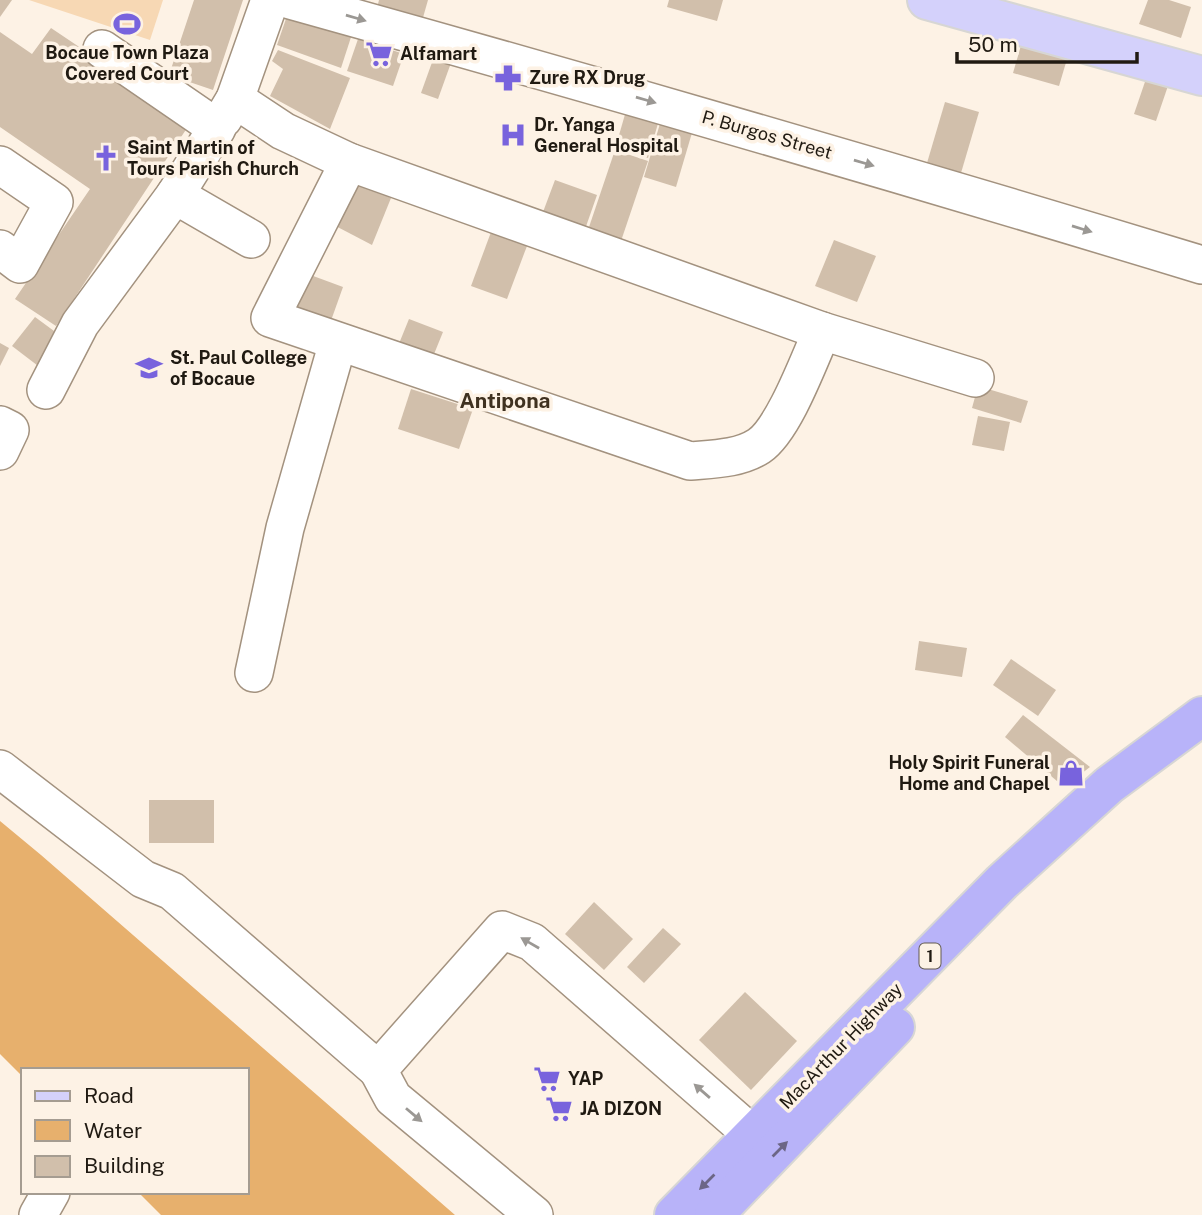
<svg xmlns="http://www.w3.org/2000/svg" width="1202" height="1215" font-family="'Public Sans',sans-serif">
<rect width="100%" height="100%" fill="#fdf2e5"/>
<!-- green -->
<path fill="#f7d8b4" d="M29,0H163L150,40Z"/>
<!-- water -->
<path fill="#e7b06d" d="M0,821L41,855L455,1215H161L138,1192H247V1070H23V1077L0,1054Z"/>
<!-- building -->
<g fill="#d1bfab">
<path d="M0,0H12L0,17Z"/>
<path d="M194,0H243L213,90L169,75Z"/>
<path d="M379,0H428L422,21L377,8Z"/>
<path d="M669,0H723L717,21L667,7Z"/>
<path d="M1148,0H1169L1191,7L1181,38L1139,24Z"/>
<path d="M289,10L353,31L341,68L277,45Z"/>
<path d="M51,28L191,122L56,326L15,299L90,189L0,127V32L32,54Z"/>
<path d="M1024,35L1070,49L1059,86L1013,73Z"/>
<path d="M358,39L404,54L393,86L347,71Z"/>
<path d="M278,50L350,78L330,129L270,96L283,69L272,61Z"/>
<path d="M435,54L452,60L438,99L421,93Z"/>
<path d="M1148,73L1170,80L1156,121L1134,114Z"/>
<path d="M945,102L979,112L961,173L927,163Z"/>
<path d="M628,104L661,113L648,158L615,149Z"/>
<path d="M662,117L694,126L676,187L644,177Z"/>
<path d="M615,150L648,161L620,244L587,233Z"/>
<path d="M348,178L391,198L372,245L328,222Z"/>
<path d="M555,180L597,195L583,235L540,220Z"/>
<path d="M494,224L530,238L507,299L471,286Z"/>
<path d="M834,240L876,256L857,302L815,286Z"/>
<path d="M297,270L343,287L328,329L282,312Z"/>
<path d="M35,317L69,342L46,372L12,346Z"/>
<path d="M409,319L443,332L432,359L398,346Z"/>
<path d="M0,343L9,348L0,366Z"/>
<path d="M978,386L1028,401L1021,423L972,408Z"/>
<path d="M411,389L473,409L459,449L398,429Z"/>
<path d="M978,416L1010,422L1004,451L972,445Z"/>
<path d="M919,641L967,648L962,677L915,670Z"/>
<path d="M1011,659L1056,690L1038,716L993,685Z"/>
<path d="M1023,715L1090,767L1064,787L1005,737Z"/>
<rect x="149" y="800" width="65" height="43"/>
<path d="M594,902L633,939L604,970L565,934Z"/>
<path d="M663,928L681,944L644,983L627,967Z"/>
<path d="M745,992L797,1041L751,1090L699,1040Z"/>
</g>
<g fill="none" stroke-linecap="round" stroke-linejoin="round">
<!-- minor casing -->
<g stroke="#a3927f" stroke-width="40">
<g id="minor">
<path d="M290,0C595,85 899,173 1202,265"/>
<path d="M235,99L283,131L349,162L822,331L975,378"/>
<path d="M223,119L235,99L270,0"/>
<path d="M349,162L270,318L690,461C713,459 739,459 759,446C784,429 809,360 822,331"/>
<path d="M0,165L54,202L20,264L0,249"/>
<path d="M175,195L251,239"/>
<path d="M46,390L80,324L175,195L217,128L102,49"/>
<path d="M0,425L10,430L0,451"/>
<path d="M254,673L285,528L338,342"/>
<path d="M0,769L143,879L172,891L378,1070"/>
<path d="M38,1215L51,1192"/>
<path d="M534,1215L393,1098L378,1070L502,930L532,942L754,1136"/>
</g>
</g>
<!-- major casing -->
<g stroke="#d7d6d4" stroke-width="42">
<path id="major" d="M927,0L1202,76"/>
</g>
<!-- highway casing -->
<g stroke="#d7d6d4" stroke-width="42">
<g id="highway">
<path d="M674,1215L1002,882L1109,785L1202,716"/>
<path d="M714,1215L895,1027"/>
</g>
</g>
<!-- minor -->
<use href="#minor" stroke="#fff" stroke-width="37"/>
<!-- major -->
<use href="#major" stroke="#d4d1fb" stroke-width="38"/>
<!-- highway -->
<use href="#highway" stroke="#b8b3f9" stroke-width="38"/>
</g>
<!-- one-way arrows -->
<defs><path id="oneway-solid" d="M-6-.8H1V-3.2L6.5 0L1 3.2V.8H-6Z" transform="scale(1.75)"/></defs>
<g fill="#9b9894">
<use href="#oneway-solid" transform="translate(356 18) rotate(16)"/>
<use href="#oneway-solid" transform="translate(646 100) rotate(16)"/>
<use href="#oneway-solid" transform="translate(864 163) rotate(16)"/>
<use href="#oneway-solid" transform="translate(1082 229) rotate(17)"/>
<use href="#oneway-solid" transform="translate(530 943) rotate(-150)"/>
<use href="#oneway-solid" transform="translate(702 1091) rotate(-139)"/>
<use href="#oneway-solid" transform="translate(414 1115) rotate(40)"/>
</g>
<g fill="#6c6686">
<use href="#oneway-solid" transform="translate(780 1149) rotate(-45)"/>
<use href="#oneway-solid" transform="translate(707 1182) rotate(135)"/>
</g>
<!-- icons -->
<defs>
<g id="stadium-bare" transform="scale(2.1)"><path d="M0-5a6.5 5 0 1 0 0 10a6.5 5 0 1 0 0-10ZM-3.5-1.8h7v3.6h-7Z" fill="#7863dd" stroke="#fdf2e5" stroke-width="2.5" paint-order="stroke"/></g>
<g id="supermarket-bare" transform="scale(2.1)"><path d="M-6-5.5h2.5l.6 2H6L4.5 2H-2.5L-4.4-4H-6ZM-1.5 3.2a1.3 1.3 0 1 0 .1 0ZM3 3.2a1.3 1.3 0 1 0 .1 0Z" fill="#7863dd" stroke="#fdf2e5" stroke-width="2.5" paint-order="stroke"/></g>
<g id="pharmacy-bare" transform="scale(2.1)"><path d="M-2-6h4v4h4v4h-4v4h-4v-4h-4v-4h4Z" fill="#7863dd" stroke="#fdf2e5" stroke-width="2.5" paint-order="stroke"/></g>
<g id="hospital-bare" transform="scale(2.1)"><path d="M-5-5h3v3.5h4V-5h3V5h-3V1.5h-4V5h-3Z" fill="#7863dd" stroke="#fdf2e5" stroke-width="2.5" paint-order="stroke"/></g>
<g id="church-bare" transform="scale(2.1)"><path d="M-1.2-6h2.4v3.5h3.3v2.4h-3.3V6h-2.4V-.1h-3.3v-2.4h3.3Z" fill="#7863dd" stroke="#fdf2e5" stroke-width="2.5" paint-order="stroke"/></g>
<g id="university-bare" transform="scale(2.1)"><path d="M0-5L7-2L0 1L-7-2ZM-4 1L0 2.5L4 1V4Q0 6-4 4Z" fill="#7863dd" stroke="#fdf2e5" stroke-width="2.5" paint-order="stroke"/></g>
<g id="shop-bare" transform="scale(2.1)"><path d="M-5-2.5h2.3a2.7 3.5 0 0 1 5.4 0H5L5.5 6h-11ZM-1.5-2.5h3a1.5 2.3 0 0 0-3 0Z" fill="#7863dd" stroke="#fdf2e5" stroke-width="2.5" paint-order="stroke"/></g>
</defs>
<g fill-rule="evenodd">
<use href="#stadium-bare" x="127" y="24"/>
<use href="#supermarket-bare" x="379" y="54"/>
<use href="#pharmacy-bare" x="508" y="78"/>
<use href="#hospital-bare" x="513" y="135"/>
<use href="#church-bare" x="106" y="158"/>
<use href="#university-bare" x="149" y="368"/>
<use href="#shop-bare" x="1071" y="773"/>
<use href="#supermarket-bare" x="547" y="1079"/>
<use href="#supermarket-bare" x="559" y="1109"/>
</g>
<g text-anchor="middle" stroke-width="7" stroke-linejoin="round" paint-order="stroke">
<!-- shield labels -->
<rect fill="#fdf2e5" stroke="#625b51" stroke-width="2" x="919.5" y="943.5" width="21" height="25" rx="5"/>
<g font-size="16" font-weight="bold" fill="#201a12">
<text x="930" y="962">1</text>
</g>
<!-- poi labels -->
<g font-size="18" font-weight="bold" fill="#201a12" stroke="#fdf2e5" text-anchor="start">
<text x="127" y="59" text-anchor="middle">Bocaue Town Plaza<tspan x="127" dy="21">Covered Court</tspan></text>
<text x="400" y="60">Alfamart</text>
<text x="529" y="84">Zure RX Drug</text>
<text x="534" y="131">Dr. Yanga<tspan x="534" dy="21">General Hospital</tspan></text>
<text x="127" y="154">Saint Martin of<tspan x="127" dy="21">Tours Parish Church</tspan></text>
<text x="170" y="364">St. Paul College<tspan x="170" dy="21">of Bocaue</tspan></text>
<text x="1050" y="769" text-anchor="end">Holy Spirit Funeral<tspan x="1050" dy="21">Home and Chapel</tspan></text>
<text x="568" y="1085">YAP</text>
<text x="580" y="1115">JA DIZON</text>
</g>
<!-- street labels -->
<g font-size="18" fill="#201a12" stroke="#fdf2e5">
<text transform="translate(767 135) rotate(16)" y="6">P. Burgos Street</text>
<text transform="translate(841 1046) rotate(-46)" y="6">MacArthur Highway</text>
</g>
<!-- quarter labels -->
<g font-size="21" font-weight="bold" fill="#3f3120" stroke="#fdf2e5">
<text x="505" y="408">Antipona</text>
</g>
</g>
<!-- legend -->
<rect x="21" y="1068" width="228" height="126" fill="#fdf2e5" stroke="#a59c91" stroke-width="2"/>
<rect x="35" y="1091" width="35" height="10" fill="#d4d1fb" stroke="#a59c91" stroke-width="2"/>
<text x="84" y="1103" font-size="21" fill="#201a12">Road</text>
<rect x="35" y="1120" width="35" height="21" fill="#e7b06d" stroke="#a59c91" stroke-width="2"/>
<text x="84" y="1138" font-size="21" fill="#201a12">Water</text>
<rect x="35" y="1156" width="35" height="21" fill="#d1bfab" stroke="#a59c91" stroke-width="2"/>
<text x="84" y="1173" font-size="21" fill="#201a12">Building</text>
<!-- scale -->
<path d="M957 52v10h180v-10" fill="none" stroke="#201a12" stroke-width="3.5"/>
<text x="968" y="52" font-size="21" fill="#201a12" stroke="#fdf2e5" stroke-width="5" paint-order="stroke">50 m</text>
</svg>
